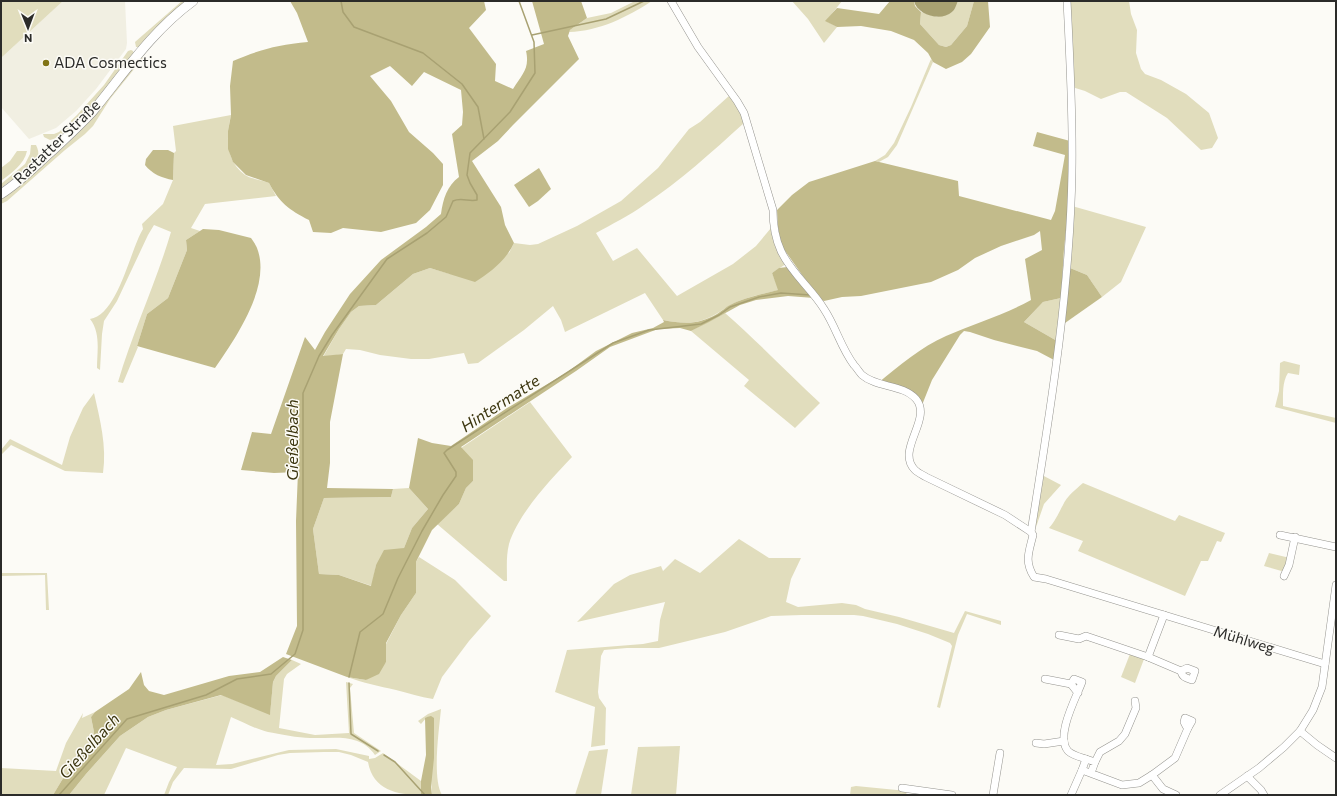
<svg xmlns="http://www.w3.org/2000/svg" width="1337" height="796" font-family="Commissioner,sans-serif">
<rect width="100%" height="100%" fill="#fcfbf6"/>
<!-- built -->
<path fill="#f1efe2" d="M63,1H125L127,43L126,49L96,89L76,111L56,128L29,139L1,107V58Z"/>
<!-- green -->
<g fill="#e1ddbd">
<path d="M1,1H63L1,58Z"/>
<path d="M182,1H187L140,47H136L135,42Z"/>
<path d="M635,1H652C627,17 600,31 569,32L570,30L587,18L611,13Z"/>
<path d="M792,1H842L826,21L837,27L824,43L808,19Z"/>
<path d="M958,1H974L967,26L951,45L946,47L939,45L920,24L921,12L937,17L952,12Z"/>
<path d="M1068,1H1129L1131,14L1137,30L1136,53L1141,69L1145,74L1161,80L1186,94L1209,113L1218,138L1212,148L1201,150L1167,118L1126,92H1120L1101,99L1085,91L1072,87Z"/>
<path d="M131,50L133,51L134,54C119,72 71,137 50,140L44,137L43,134H54L59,132L77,115L104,85L128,51Z"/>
<path d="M140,56L143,58L110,99L93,126L85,134L65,150L7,201L1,204V199L45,164L72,139L82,128Z"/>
<path d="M931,59L933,62L897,145L888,157L879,162L875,161L885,155L894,143L911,107Z"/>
<path d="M730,95L739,109L744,123C712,152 680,181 644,205C629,216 612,224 596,233L613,261L637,248L677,296L733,264L756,246L771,228L786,264L772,273L779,290C763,294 746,297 732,304C726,307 722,311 716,314C697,325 684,324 663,320L645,293L565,332L561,320L553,306L524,330L478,363L468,364L464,353L429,359H411L380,355L360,350L346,349L343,354L323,357L339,329L351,312L359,306L376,305L413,274L430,268L450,274L509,253L514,243L530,245L538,244L577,226L621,201L658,168L689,129L700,122Z"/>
<path d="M231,115C226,137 225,160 245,175C251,179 262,180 269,183L276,196L205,204L191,228L200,231L186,240L187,250L168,298L147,314L137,346L138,347L123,383L118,382C133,331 156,283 171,232L154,225L148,235L117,301L104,321L102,334L100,370L97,368C97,352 101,333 90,319C118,315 130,250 143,229L142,224L163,204L173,180L174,153L176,151L173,126Z"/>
<path d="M31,145H36C38,149 39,153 38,157C34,165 9,182 1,188V184L25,164L30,154Z"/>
<path d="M17,151H27C24,165 11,173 1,181V168L10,161Z"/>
<path d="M1072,206L1146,227L1121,282L1102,297L1087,275L1070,268Z"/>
<path d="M1061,298L1057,341L1024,322L1043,302Z"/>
<path d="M725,313C758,342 789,374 820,403L795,428L744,386L749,380L691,331Z"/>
<path d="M1284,361L1300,365L1299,375L1288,373C1282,382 1283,395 1283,406L1336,418V423L1275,407L1279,391L1280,363Z"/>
<path d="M94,393C100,420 107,446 103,473L65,471L11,445L1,455V450L10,439L62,465L70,437L83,408Z"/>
<path d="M530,402L572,457C551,479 518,514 509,544C506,556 507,569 507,581H504L437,524L459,504L466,488L473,481L461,448Z"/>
<path d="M1042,475L1061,485L1044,504L1035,530Z"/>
<path d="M1083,483L1175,521L1179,515L1225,533L1221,542L1217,541L1208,561H1201L1185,596L1078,551L1083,541L1049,528C1056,520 1058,514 1063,505C1067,496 1075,490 1083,483Z"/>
<path d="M409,488L428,509L412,528L404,548L376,565L372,586L339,575L319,574L313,529L324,498L391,497L393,489Z"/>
<path d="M739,539L769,558H801L791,579L786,602L798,607L842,603L856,605L865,609L899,617L954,633L965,611L1001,621V625L967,614L958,635L940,708L937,707L952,646L950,643L928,634L897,624L863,616L854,615H802L771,616L725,632L659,648H627L604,650L601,656L598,692L599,698L606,708L605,745L591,747L595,707L555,692L567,650L643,644L658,641L660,620L665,602L577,622L614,584L630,575L661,566L663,571L675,559L700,573Z"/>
<path d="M1269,553L1290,558L1285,572L1264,566Z"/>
<path d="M419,557L455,580L491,616L469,641L442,677L433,699C420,697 409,693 396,690C379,686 363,683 347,677L366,680L386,662V644L401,615L416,593V562Z"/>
<path d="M1,573H47L49,610H46L45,575L1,576Z"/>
<path d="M1130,654L1144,659L1135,683L1121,677Z"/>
<path d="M292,660L301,664L287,674L284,679L279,728L315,735L349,733L346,682L353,684L350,688L354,733L381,751L375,755C359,732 333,739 310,738C299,738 279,734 268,732C255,729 243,722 231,717L216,765L232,764L289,750L336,749L369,756V759L375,758L383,753L421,781V795C397,795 373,790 368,762L351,755L339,752H324L290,753L278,755L231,769L184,768L173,782L168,795H164L169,782L177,767L126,748L104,795H69L86,774L120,736L148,717L166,710L222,695L270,714L273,682L276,676Z"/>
<path d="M441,709C439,730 432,778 442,795H432L427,717L421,724L418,721L428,714Z"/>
<path d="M95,712L91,717L94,732L93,739L62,780L53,795H1V768L56,771L66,743L83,713L82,718Z"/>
<path d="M680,746L676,795H631L638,747Z"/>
<path d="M608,749L601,795H575L589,751Z"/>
<path d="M856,786L907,791L906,795H850L851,787Z"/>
</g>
<!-- forest -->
<g fill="#c2bb8b">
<path d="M290,1H484L486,10L469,28L496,64L495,81L513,89C522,74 530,69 526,51L544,44L532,1H581L587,18L570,30L568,36L579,59L513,125L498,141L472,161L501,207L505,225L514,243C507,259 490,273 475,282L430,268L413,274L376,305L359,306L351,312L339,329L323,356L343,354L330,422V463L327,488L393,489L391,497L324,498L313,529L319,574L339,575L371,586L376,565L384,550L404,548L412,528L428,509L409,488L418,438L432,443L451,446L507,408L566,373L596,351L632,333L653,328L664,322L663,320C684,324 698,325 717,314C722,311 726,307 730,305C745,297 763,294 778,290L772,273L779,268L787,267L814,298L788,296L756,300L740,305L709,322L691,331L680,328L658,329L610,347L576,371L461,447L473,460V481L466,488L459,504L432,530L416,562V593L401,615L386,643V662L379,674L366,680L347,677L286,654L297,626L296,521L298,472L274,473L241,470L252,432L271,434L305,337L315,350L325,332L350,294L381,260L426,227L441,214C443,199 447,186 459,177L452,134L462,125L463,112L461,90L424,72L412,86L390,66L370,76L391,101L409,132L433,153L443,164V185L430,210L416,223L381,232L343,228L331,233L313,232L309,220C289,210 279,202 269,183L246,175L233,162L228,149V131L231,115L230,86L233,61C261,49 278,45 308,42L297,13Z"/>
<path d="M890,1H914L915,6L921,12L920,24L939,45L946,47L951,45L967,26L974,1H988L990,27L971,54L962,62L946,69L933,62L928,53L914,40L891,31L861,26L837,27L825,21L837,8L879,14Z"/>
<path d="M1037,132L1070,141L1068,211L1064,249L1061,298L1043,302L1024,322L1057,341L1054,360L1037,351L994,340L970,332L964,331L960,335L932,380L922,405L917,397L878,383C899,366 921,347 946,336C975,323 1004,315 1031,300L1025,259L1042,250L1040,231L1034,235L1001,246L975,258L958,270L931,282L861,296L842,297L824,301L819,299L781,245L778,227L777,210L792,195L809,182L875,161L958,181L959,196L1051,220L1055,211L1065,155L1033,146Z"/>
<path d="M153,150H168L174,153L173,180C162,178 152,174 145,165L146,159Z"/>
<path d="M539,168L551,189L538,201L529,207L514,185Z"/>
<path d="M203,229L219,230L251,238C253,241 256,245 257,248C272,286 235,339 215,368L137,346L147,314L168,298L187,250L186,240Z"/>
<path d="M1070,268L1087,275L1102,297L1065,323Z"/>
<path d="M283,657L292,660L276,676L273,682L270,715L221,695L166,710L148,717L120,736L86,774L69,795H53L62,780L93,739L94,732L91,717L95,712L129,689L141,672L144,685L149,691L164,695L229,676L260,672Z"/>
<path d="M427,717L431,716L434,718V758L431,787L432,795H421V781L426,755L425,718Z"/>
</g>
<!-- water -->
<path fill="#a8a172" d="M914,1H958C956,5 955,10 952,12C941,22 917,15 914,1Z"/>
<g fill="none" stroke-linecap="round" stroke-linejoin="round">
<!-- stream -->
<g stroke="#a8a172" stroke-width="1.5">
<path d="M341,1L343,12L354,27L423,53L462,84L478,107L484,139"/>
<path d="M532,35L606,19L644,1"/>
<path d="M349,677L360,632L383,614L398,578L422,531L443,495L456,476V472L444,453L447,450L613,343L649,330L701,324L719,315L730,307L759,297L781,293L810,295"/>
<path d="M349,683L351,734L378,751"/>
<path d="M384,755L395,762L425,795"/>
<path d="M59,795L127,719L206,695L237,679L271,674L295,654L303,630V393L319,356L332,335L387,259L427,233L446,217L453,201C461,197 469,202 477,200V195L470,183L467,175L470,153L510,112L535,73L534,42L519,1"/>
</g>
<!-- street casing -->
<g stroke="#95948f" stroke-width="8">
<g id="street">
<path d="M671,1L698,47L737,101L744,113L773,210C773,224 775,238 781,251C791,273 812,289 824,309C836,327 841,348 854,365C857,368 859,372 862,375C877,388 903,384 916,399C933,419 895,450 915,470C918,473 923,475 926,477L1005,515L1031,532"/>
<path d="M1067,1C1070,58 1073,114 1072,171C1070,292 1050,412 1031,532L1033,535C1029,552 1024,561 1034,577L1046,579L1325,664"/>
<path d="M1280,535L1336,547"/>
<path d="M1284,576L1289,565L1295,537"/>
<path d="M1059,635L1079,639L1086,636L1148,657L1181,671"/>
<path d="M1148,657L1164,615"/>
<path d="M1187,668L1195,671L1192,680C1186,678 1182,677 1181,671Z"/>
<path d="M1045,679L1071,684"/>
<path d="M1078,693L1071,684L1074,679L1082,682C1076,698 1055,736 1068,751C1072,755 1080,757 1086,759"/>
<path d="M1185,718L1192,721L1188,728L1186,726L1184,722Z"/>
<path d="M1300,731L1317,745L1336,758"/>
<path d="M1036,743L1044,744L1064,741"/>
<path d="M1095,762L1100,752L1119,741L1125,734L1136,708L1135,701"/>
<path d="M1091,773L1095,762L1086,759L1082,770L1122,785L1139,783L1152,775L1175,758L1188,728"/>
<path d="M1152,775L1163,789L1176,795"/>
<path d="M1247,776L1261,790L1264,795"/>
<path d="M902,788L952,795"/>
<path d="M993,795L1000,753"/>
<path d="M1071,795L1082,770"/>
<path d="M1220,795L1259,768L1284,747L1300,731L1313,710L1322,687L1336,585"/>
</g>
</g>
<!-- secondary casing -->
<g stroke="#95948f" stroke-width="10">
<path id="secondary" d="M1,194C20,182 35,166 52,151C66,138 80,125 93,111C125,72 152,31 193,1"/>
</g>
<!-- street -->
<use href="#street" stroke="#fff" stroke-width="7"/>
<!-- secondary -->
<use href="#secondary" stroke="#fff" stroke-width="9"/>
</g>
<!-- markers -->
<circle fill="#817416" stroke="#fcfbf6" stroke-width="1.5" cx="46" cy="63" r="4"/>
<g text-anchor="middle" stroke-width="3" stroke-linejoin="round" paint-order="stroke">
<!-- poi labels -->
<g font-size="15" fill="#2b2b29" stroke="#fcfbf6" text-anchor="start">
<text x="54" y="68">ADA Cosmectics</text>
</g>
<!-- street labels -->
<g font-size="15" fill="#2b2b29" stroke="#fcfbf6">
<text transform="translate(57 142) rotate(-44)" y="5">Rastatter Straße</text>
<text transform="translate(1244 640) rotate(17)" y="5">Mühlweg</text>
</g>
<!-- water labels -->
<g font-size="16" font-style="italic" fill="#3b350e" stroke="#fcfbf6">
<text transform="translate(500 403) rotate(-33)" y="6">Hintermatte</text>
<text transform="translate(292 440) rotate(-90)" y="6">Gießelbach</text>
<text transform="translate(89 746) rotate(-48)" y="6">Gießelbach</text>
</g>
</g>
<!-- border -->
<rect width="1337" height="796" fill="none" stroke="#2b2b29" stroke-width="4"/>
<!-- north arrow -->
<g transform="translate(28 28) rotate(179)" stroke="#fcfbf6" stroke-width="3" paint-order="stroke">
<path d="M0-3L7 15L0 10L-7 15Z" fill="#2b2b29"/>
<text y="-6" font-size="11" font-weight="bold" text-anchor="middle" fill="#2b2b29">N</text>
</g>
</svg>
